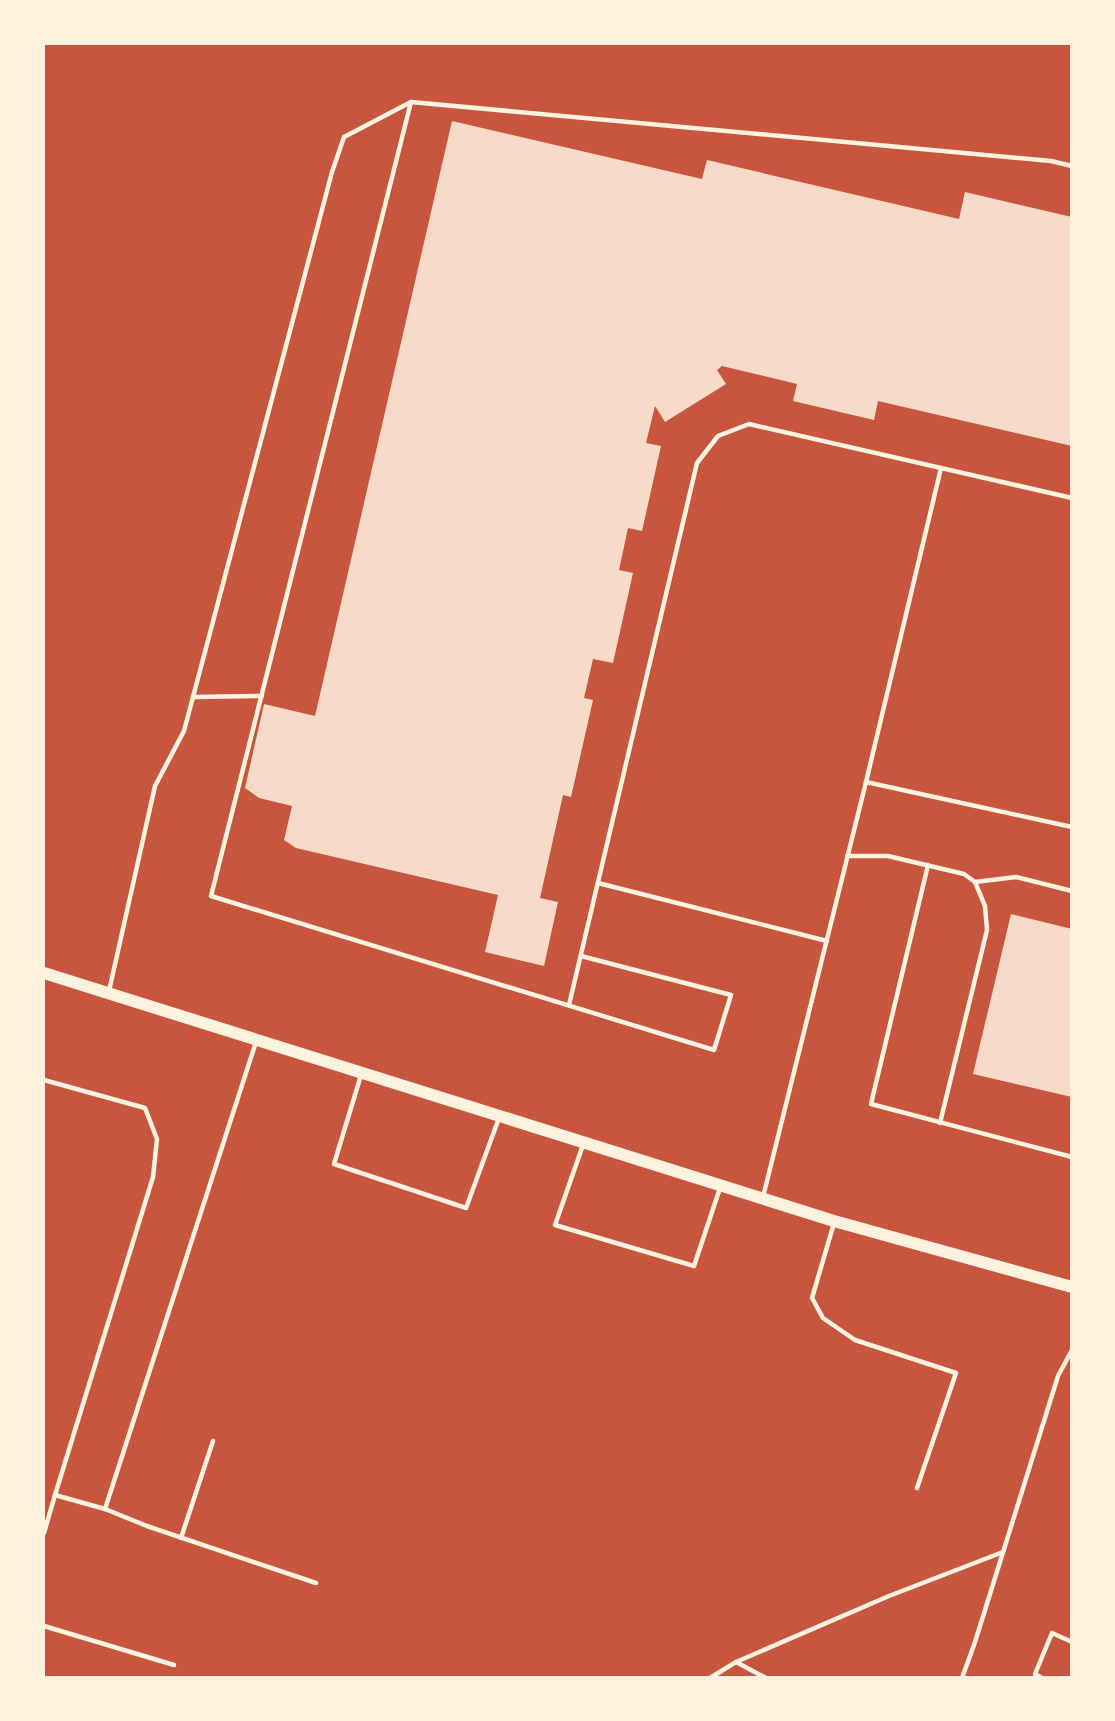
<svg xmlns="http://www.w3.org/2000/svg" width="1115" height="1721" font-family="'Open Sans',sans-serif">
<rect width="100%" height="100%" fill="#c8553d"/>
<!-- building -->
<g fill="#f7dbc8">
<path d="M452,121L702,179L707,160L959,219L965,192L1072,217V446L878,401L874,420L793,401L797,384L722,366L717,370L726,384L665,422L655,406L646,443L661,446L642,531L628,528L619,570L633,573L613,663L593,659L584,698L593,700L571,797L563,795L540,898L558,902L544,966L485,952L498,895L296,848L284,840L292,806L259,798L245,788L264,704L315,716Z"/>
<path d="M1011,914L1072,929V1097L973,1074Z"/>
</g>
<g fill="none" stroke-linecap="round" stroke-linejoin="round">
<!-- service -->
<g stroke="#fff3e0" stroke-width="4.5">
<path d="M193,697L262,696"/>
<path d="M866,782L1072,827"/>
<path d="M847,856H888L964,874L975,882L985,906L987,930L940,1123"/>
<path d="M928,865L871,1104L1072,1157"/>
<path d="M975,882L1016,877L1072,891"/>
<path d="M598,883L827,941"/>
<path d="M581,956L731,995L714,1050L211,896L411,102L1051,161L1072,166"/>
<path d="M109,991L155,786L184,731L332,172L344,137L411,102"/>
<path d="M569,1005L697,463L718,436L749,424L1072,498"/>
<path d="M361,1075L334,1164L466,1208L499,1118"/>
<path d="M44,1080L145,1108L157,1139L153,1177L55,1495"/>
<path d="M583,1145L555,1225L694,1266L720,1188"/>
<path d="M763,1197L866,782L941,468"/>
<path d="M834,1223L812,1298L823,1318L855,1340L956,1373L917,1488"/>
<path d="M105,1509L147,1526L316,1583"/>
<path d="M44,1533L55,1495L105,1509L256,1042"/>
<path d="M181,1538L213,1441"/>
<path d="M44,1626L174,1665"/>
<path d="M736,1662L889,1596L1003,1552"/>
<path d="M710,1678L736,1662L766,1678"/>
<path d="M962,1678L975,1642L1058,1376L1072,1350"/>
<path d="M1042,1678L1035,1674L1052,1633L1072,1642"/>
</g>
<!-- secondary -->
<path stroke="#fff3e0" stroke-width="12" d="M44,973L834,1221L1072,1287"/>
</g>
<!-- border -->
<rect width="1115" height="1721" fill="none" stroke="#fff3e0" stroke-width="90"/>
</svg>
